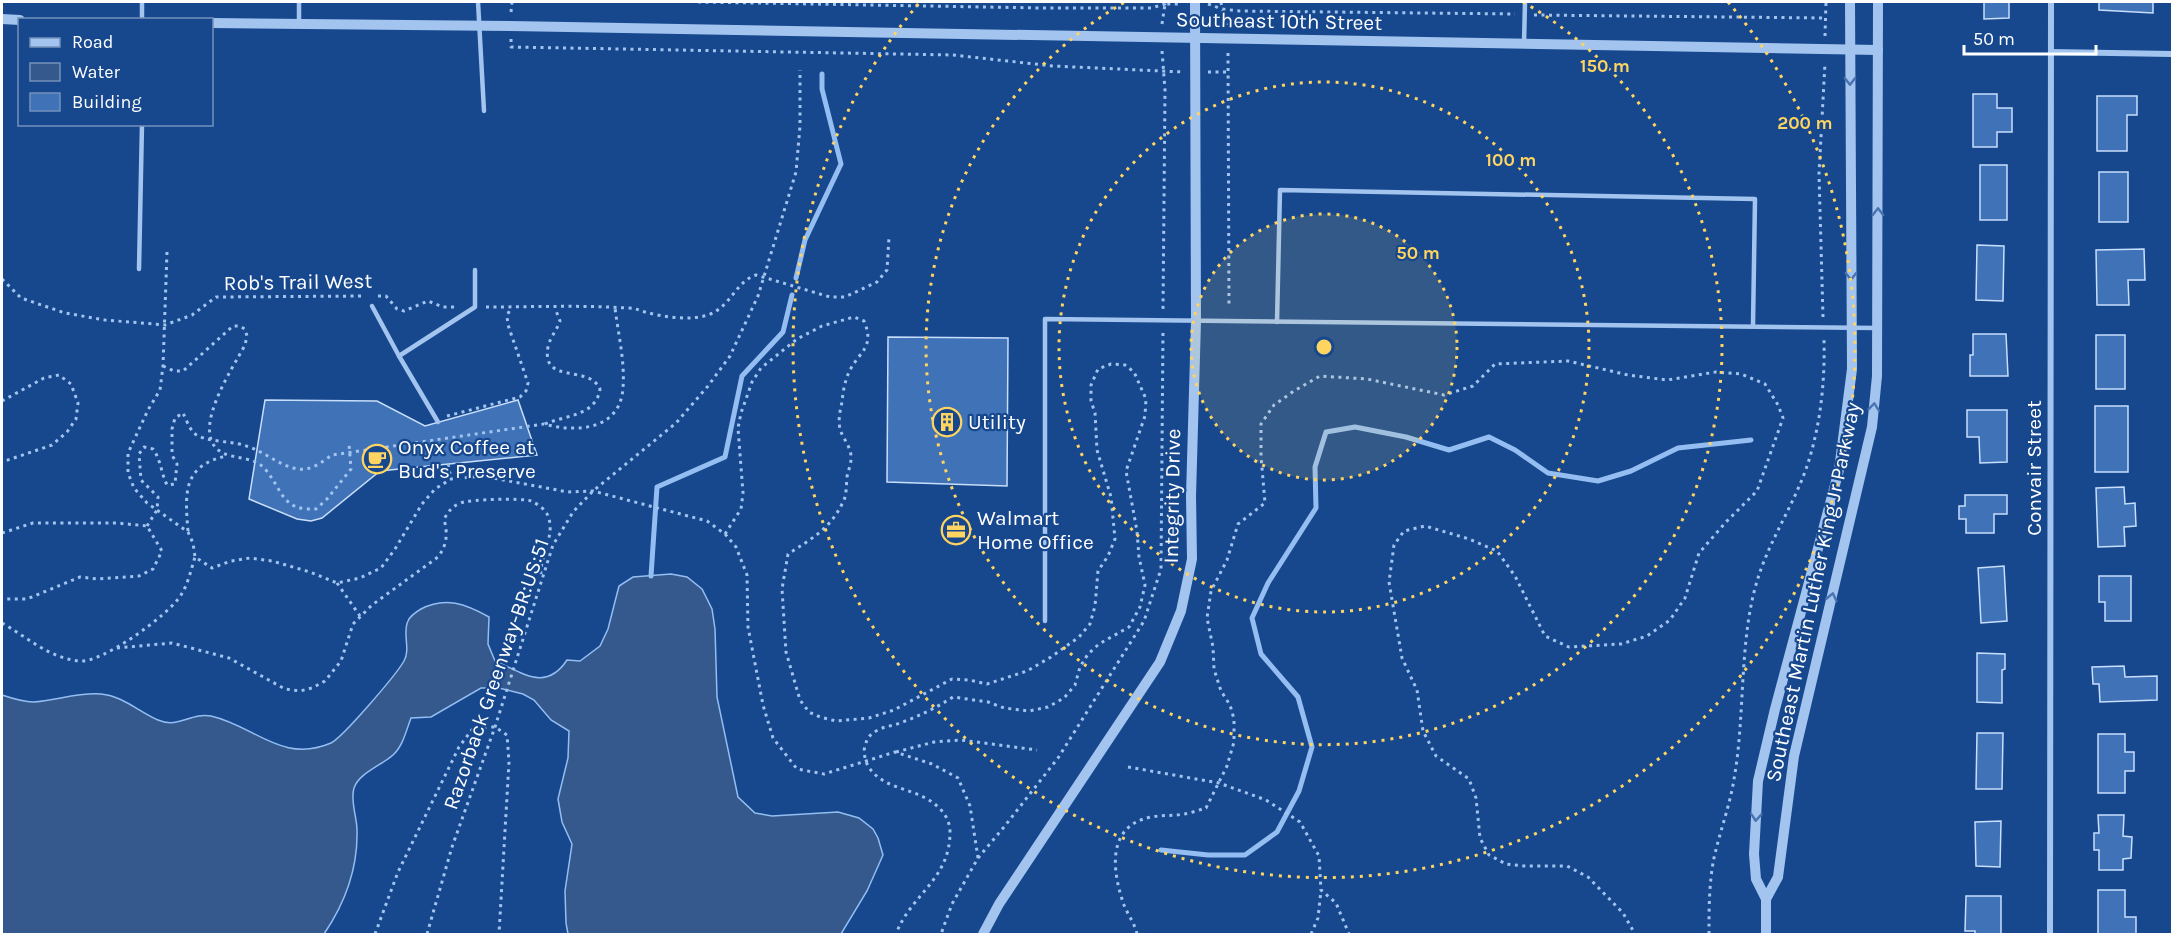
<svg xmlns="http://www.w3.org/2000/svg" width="2174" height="936" font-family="Karla,sans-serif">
<rect width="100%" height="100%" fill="#17488e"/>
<!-- water -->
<path fill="#35598c" stroke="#94bef2" stroke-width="1.5" d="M671,574L687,577L702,589L712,609L715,629L717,697L738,797L755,813L772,816L838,812L859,818L873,829L878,838L883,855L867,891L841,934H568L566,923L565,891L572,844L562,822L558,799L568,758L569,731L551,720L534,700L523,694L499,688H481L431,717L411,718C406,731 403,746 393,755C382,765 359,773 354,788C350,801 357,817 357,830C358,868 345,903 324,934H2V695C11,698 23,702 33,702C55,701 78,692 101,694C123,696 139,712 158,720C179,729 191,712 211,716C255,726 282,764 331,743C343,737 396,675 404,661C411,649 402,633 408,621C410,616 416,612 421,609C445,596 466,604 489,617L488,644L495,661C523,673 546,692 567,660L580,661L600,646L608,629L619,586L633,577Z"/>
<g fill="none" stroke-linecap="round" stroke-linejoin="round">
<!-- stream -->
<g stroke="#94bef2" stroke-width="5">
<path d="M796,278L805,240L841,164L822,89V74"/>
<path d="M651,576L657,487L725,457L742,376L783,332L792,295"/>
<path d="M1161,850L1208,855H1245L1277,832L1299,791L1312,747L1298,697L1261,654L1252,618L1268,583L1316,508L1315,467L1326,432L1355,427L1406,437L1449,450L1489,437L1515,450L1548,473L1598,481L1631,471L1678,448L1751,440"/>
</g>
</g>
<!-- building -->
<g fill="#3f72b6" stroke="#c8defb" stroke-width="1.5">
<path d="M1984,2H2009V18L1984,19Z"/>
<path d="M2099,2H2153V13L2099,10Z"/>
<path d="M1973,94H1997V108H2012V132H1997V147H1973Z"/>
<path d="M2097,96H2137V115H2127V151H2097Z"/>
<rect x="1980" y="165" width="27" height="55"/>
<rect x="2099" y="172" width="29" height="50"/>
<path d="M1977,245L2004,246L2003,301L1976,300Z"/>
<path d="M2144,249L2145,280H2128L2129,305H2097L2096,250Z"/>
<path d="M1973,334H2006L2008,376H1970V355H1973Z"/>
<rect x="2096" y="335" width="29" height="54"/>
<path d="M888,337L1008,338L1007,486L887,482Z"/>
<path d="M265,400L377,401L425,426L518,400L537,455L380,471L322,518L311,521L297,519L249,499Z"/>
<rect x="2095" y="406" width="33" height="66"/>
<path d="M1967,410H2007V462L1980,463L1979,437H1967Z"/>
<path d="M2124,487L2125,504L2135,503L2136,526L2124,527L2125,546L2098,547L2096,488Z"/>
<path d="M1965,495H2007V514H1994V533H1966V519H1959V506H1965Z"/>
<path d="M2004,566L2007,621L1981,623L1978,568Z"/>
<path d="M2099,576H2131V621H2105V602H2099Z"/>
<path d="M1977,653L2005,654V669L2002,670V703L1977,702Z"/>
<path d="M2124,666L2125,677L2157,676V700L2100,702L2099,684H2093L2092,667Z"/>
<path d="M1977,733H2003L2002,789H1976Z"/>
<path d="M2098,734H2125V752H2134V771H2125V793H2098Z"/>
<path d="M2098,815H2124L2123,836L2132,837L2131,858L2123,859V870H2099V850H2094V833H2099Z"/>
<path d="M2001,821L2000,867L1976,866L1975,822Z"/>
<path d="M2098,890H2125V917H2136V934H2098Z"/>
<path d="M1966,896H2001V934H1975V931H1965Z"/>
</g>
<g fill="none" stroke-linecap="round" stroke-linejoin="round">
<!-- path -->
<g stroke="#a2c4ef" stroke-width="3" stroke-dasharray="3 4.5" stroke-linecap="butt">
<path d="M698,2L1042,8H1151L1165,4V2"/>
<path d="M1221,2L1222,9L1240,11L1515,14"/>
<path d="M1208,4C1219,7 1228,12 1228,25"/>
<path d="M511,12L512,2"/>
<path d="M1534,15L1825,18"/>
<path d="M1162,24L1165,4H1180"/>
<path d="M1825,36L1826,2"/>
<path d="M511,39V47L953,55L1053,66L1183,72"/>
<path d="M1162,51L1165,90L1163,309"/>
<path d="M1228,53L1229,307"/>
<path d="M1208,72H1228"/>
<path d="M167,252L163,366L160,390L148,410L128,453V473L134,488L147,503L188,532L193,543L195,557L212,568L231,561L250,558L272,561L310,572L337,583L360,578L381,568L395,549L422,504L435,489L451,479L482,476L568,492L593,491L707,521L725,534L736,547L747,575L748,627L763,705L773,738L797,769L824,774L895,752L932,764L958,778L970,806L978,858L952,904L941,934"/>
<path d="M2,279L21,298L65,313L105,320L165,325L192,315L216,297L365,296"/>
<path d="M378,296H386L397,309L404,311L428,301L443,307H455"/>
<path d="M486,307C533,307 581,305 627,308C634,308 639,310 645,312C664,317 689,321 708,315C731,307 735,282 756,275L830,297H845L877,282L887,270L889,237"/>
<path d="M1823,317L1819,174L1825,63"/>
<path d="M163,366L174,371H183L233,326H239L245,329L247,336L245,345C233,368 187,435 223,453C235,459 255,457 265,469C283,490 281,511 316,509L327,499L351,469L349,444"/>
<path d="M2,401L44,378L59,375L71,384L78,403L76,419L67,432L52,445L2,462"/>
<path d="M447,416L520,397L526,391L528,383L508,325L507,316L511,307"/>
<path d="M545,424C566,415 596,416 600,389C589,364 541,385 548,347C550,337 557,330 560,321L555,308"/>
<path d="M448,464L451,479"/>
<path d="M147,526L157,510L158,497L141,480L139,454L144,447L153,449C161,460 161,473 167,485L175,484L177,464L172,455V429L175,418L183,413C186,419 189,428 194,433C203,442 231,441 243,445C263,450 279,466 298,469C311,471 322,462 332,455L544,424C577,433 621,430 623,387C625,361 618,333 615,308"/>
<path d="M188,531C185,494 182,465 227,456"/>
<path d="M2,533L33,523H117L147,526L162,551L153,569L139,576L98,579L80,577L27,599H2"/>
<path d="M725,534L741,509L743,493L738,428L741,413L752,382L761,368L797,339L822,326L854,317L864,321C875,347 860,351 850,370C845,380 843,391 842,402C840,411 838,420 840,429C843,439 852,448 851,459C851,465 848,471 847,477C846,487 847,496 842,504C829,530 811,539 788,554L782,589L786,652L800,700L809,712L820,717L836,721L869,718L894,710L952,679L969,680L987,684L1027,671L1051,657L1079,637L1090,624L1095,606L1098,571L1108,556L1115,539L1111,497L1097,450L1095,413L1091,401V385L1098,369L1111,364L1125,365L1134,372L1146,399L1145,416L1126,471L1137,531L1139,557L1145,585L1140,607L1129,627L1099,644L1088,654L1080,667L1075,685L1064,698L1048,707L1029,711L1004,708L988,702L953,697C936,708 919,716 900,723C893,726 885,726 878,730C870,734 867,738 865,746C863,752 865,758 867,764C880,789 911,787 932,802C942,809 950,819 950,832C950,880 911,894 896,934"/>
<path d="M337,583L360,616"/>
<path d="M2,623C27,637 49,658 79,661C101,664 169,615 181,595C188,584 191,570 195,557"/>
<path d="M117,648L172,643L229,658L285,689L300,691L312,688L325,681L341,661L353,624L372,605L438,557C447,545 448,534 444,519C449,511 452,506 461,503C469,499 523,498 531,501C538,504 546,510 548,516C556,536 539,556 541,576"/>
<path d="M896,752L934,742L961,740L1037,750"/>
<path d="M1128,767L1219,783L1266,800L1300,822L1319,856L1321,890L1336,903L1349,934"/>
<path d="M978,858L1004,827L1058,758L1144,621L1161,569L1163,330"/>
<path d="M375,934L398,872L459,747L474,727H495L507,735L509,762L499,934"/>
<path d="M427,934L452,847L495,727L553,545L573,512L593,491L676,423L708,386L730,356L758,296L796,172L800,126V70"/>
<path d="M1137,934C1135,924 1128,915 1124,905C1112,871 1106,826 1151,817C1162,815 1173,816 1184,814C1191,813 1199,810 1206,808L1227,766L1234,742V719L1230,705L1221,691L1214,669L1213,647L1207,618L1211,591L1227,560L1238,524L1265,503L1261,456V424L1274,405L1294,391L1320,376L1367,379L1444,395L1473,386L1495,364L1568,361L1628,375L1667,380L1716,372L1741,374L1765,384L1778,405L1783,418L1757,491L1726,522L1699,553L1685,598L1670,620L1647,636L1621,644L1569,647L1545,636L1515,576L1497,551L1469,539L1425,526L1404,531L1394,545L1389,582L1402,658L1417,690L1423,731L1436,756L1469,779L1476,798L1480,838L1489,855L1506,864L1524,866H1567L1588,877L1623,913L1635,934"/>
<path d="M1311,934L1318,918L1321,890"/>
<path d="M1709,934C1709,909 1709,882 1714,858C1720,831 1730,805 1734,779C1746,713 1738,634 1760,572C1773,534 1797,499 1809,460C1821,421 1825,380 1824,339"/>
</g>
<!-- service -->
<g stroke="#a2c4ef" stroke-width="4.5">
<path d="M142,2V20"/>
<path d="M478,2L484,111"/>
<path d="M299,23V2"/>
<path d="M1524,44L1525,2"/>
<path d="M139,269L142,124"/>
<path d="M372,306L399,356"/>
<path d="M1277,322L1280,190L1755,199L1753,326"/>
<path d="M438,422L399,356L475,307V270"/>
<path d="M1045,621V319L1878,328"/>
</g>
<!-- minor -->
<g stroke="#a2c4ef" stroke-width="6">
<path d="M2051,52L2172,54"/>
<path d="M2050,934L2051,2"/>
</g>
<!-- tertiary -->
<g stroke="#a2c4ef" stroke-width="10">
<path d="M2,19L20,20"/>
<path d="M212,23L511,26L1878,50"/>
<path d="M1766,899L1778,877L1794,756L1872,427L1877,376L1878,2"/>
<path d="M983,934L999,904L1160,662L1181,611L1192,559L1191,496L1196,321L1195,2"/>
<path d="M1766,934V899L1756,879L1754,854L1758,781L1775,709L1839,470L1852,369L1850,2"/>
</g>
</g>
<!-- one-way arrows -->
<defs><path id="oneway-chevron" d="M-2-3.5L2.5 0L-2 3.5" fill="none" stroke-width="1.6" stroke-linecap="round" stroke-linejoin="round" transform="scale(1.5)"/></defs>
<g stroke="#4873b0">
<use href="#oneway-chevron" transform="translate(1850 81) rotate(90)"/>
<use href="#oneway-chevron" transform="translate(1878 212) rotate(-90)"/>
<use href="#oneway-chevron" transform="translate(1851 276) rotate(90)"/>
<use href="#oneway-chevron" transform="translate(1874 407) rotate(-84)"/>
<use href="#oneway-chevron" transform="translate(1832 597) rotate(-77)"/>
<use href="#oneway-chevron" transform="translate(1756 817) rotate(94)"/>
</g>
<!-- distance rings -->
<circle cx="1324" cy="347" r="133" fill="#ffd460" fill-opacity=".12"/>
<g fill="none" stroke="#ffd460" stroke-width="3" stroke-dasharray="3 6">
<circle cx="1324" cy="347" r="133"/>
<circle cx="1324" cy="347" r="265"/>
<path d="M1523 2A398 398 0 1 1 1125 2"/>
<path d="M1728 2A531 531 0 1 1 920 2"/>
</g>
<!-- icons -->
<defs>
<g id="building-ring" transform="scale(1.5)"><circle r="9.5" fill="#17488e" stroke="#ffd460" stroke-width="1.5"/><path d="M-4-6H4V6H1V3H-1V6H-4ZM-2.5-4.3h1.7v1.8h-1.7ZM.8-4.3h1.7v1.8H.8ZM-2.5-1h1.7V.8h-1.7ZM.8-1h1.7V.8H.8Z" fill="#ffd460"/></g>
<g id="cafe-ring" transform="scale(1.5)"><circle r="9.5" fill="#17488e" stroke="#ffd460" stroke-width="1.5"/><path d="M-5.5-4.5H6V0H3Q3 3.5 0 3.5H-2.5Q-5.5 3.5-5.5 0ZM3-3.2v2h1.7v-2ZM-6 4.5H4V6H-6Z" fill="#ffd460"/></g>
<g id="office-ring" transform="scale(1.5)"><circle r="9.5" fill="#17488e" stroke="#ffd460" stroke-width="1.5"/><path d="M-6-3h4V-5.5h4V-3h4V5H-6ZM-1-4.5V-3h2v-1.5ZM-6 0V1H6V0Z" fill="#ffd460"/></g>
</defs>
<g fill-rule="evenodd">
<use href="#building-ring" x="947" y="422"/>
<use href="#cafe-ring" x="377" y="459"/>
<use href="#office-ring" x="956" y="530"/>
</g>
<g text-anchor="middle" stroke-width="4.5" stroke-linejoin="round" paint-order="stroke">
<!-- street labels -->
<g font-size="21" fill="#fff" stroke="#17488e">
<text transform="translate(1279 21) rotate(1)" y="7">Southeast 10th Street</text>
<text transform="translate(298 282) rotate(-1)" y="7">Rob's Trail West</text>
<text transform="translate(2034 468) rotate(-90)" y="7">Convair Street</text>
<text transform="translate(1172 496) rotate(-89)" y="7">Integrity Drive</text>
<text transform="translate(1813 592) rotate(-78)" y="7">Southeast Martin Luther King Jr Parkway</text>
<text transform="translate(496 674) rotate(-71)" y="7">Razorback Greenway-BR:US:51</text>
</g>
<!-- poi labels -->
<g font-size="21" fill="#fff" stroke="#17488e" text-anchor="start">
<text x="968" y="429">Utility</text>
<text x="398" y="454">Onyx Coffee at<tspan x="398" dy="24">Bud's Preserve</tspan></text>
<text x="977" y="525">Walmart<tspan x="977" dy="24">Home Office</tspan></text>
</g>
</g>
<circle cx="1324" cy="347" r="9" fill="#ffd460" stroke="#17488e" stroke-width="3"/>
<g font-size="18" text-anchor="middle" font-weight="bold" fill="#ffd460" stroke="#17488e" stroke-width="4.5" stroke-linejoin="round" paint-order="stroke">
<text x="1605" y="72">150 m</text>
<text x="1805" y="129">200 m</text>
<text x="1511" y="166">100 m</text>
<text x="1418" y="259">50 m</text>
</g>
<!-- border -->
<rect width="2174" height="936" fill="none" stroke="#ffffff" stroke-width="6"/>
<!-- legend -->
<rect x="18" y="18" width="195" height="108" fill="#17488e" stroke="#7491bb" stroke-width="1.5"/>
<rect x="30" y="38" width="30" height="9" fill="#a2c4ef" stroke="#7491bb" stroke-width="1.5"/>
<text x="72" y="48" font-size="18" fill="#ffffff">Road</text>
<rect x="30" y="63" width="30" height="18" fill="#35598c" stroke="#7491bb" stroke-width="1.5"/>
<text x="72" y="78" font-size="18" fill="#ffffff">Water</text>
<rect x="30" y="93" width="30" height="18" fill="#3f72b6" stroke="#7491bb" stroke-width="1.5"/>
<text x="72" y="108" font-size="18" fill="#ffffff">Building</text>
<!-- scale -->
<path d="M1964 45v9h132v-9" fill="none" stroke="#ffffff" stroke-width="3"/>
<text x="1973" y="45" font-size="18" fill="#ffffff" stroke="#17488e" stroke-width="4.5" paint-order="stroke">50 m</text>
</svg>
